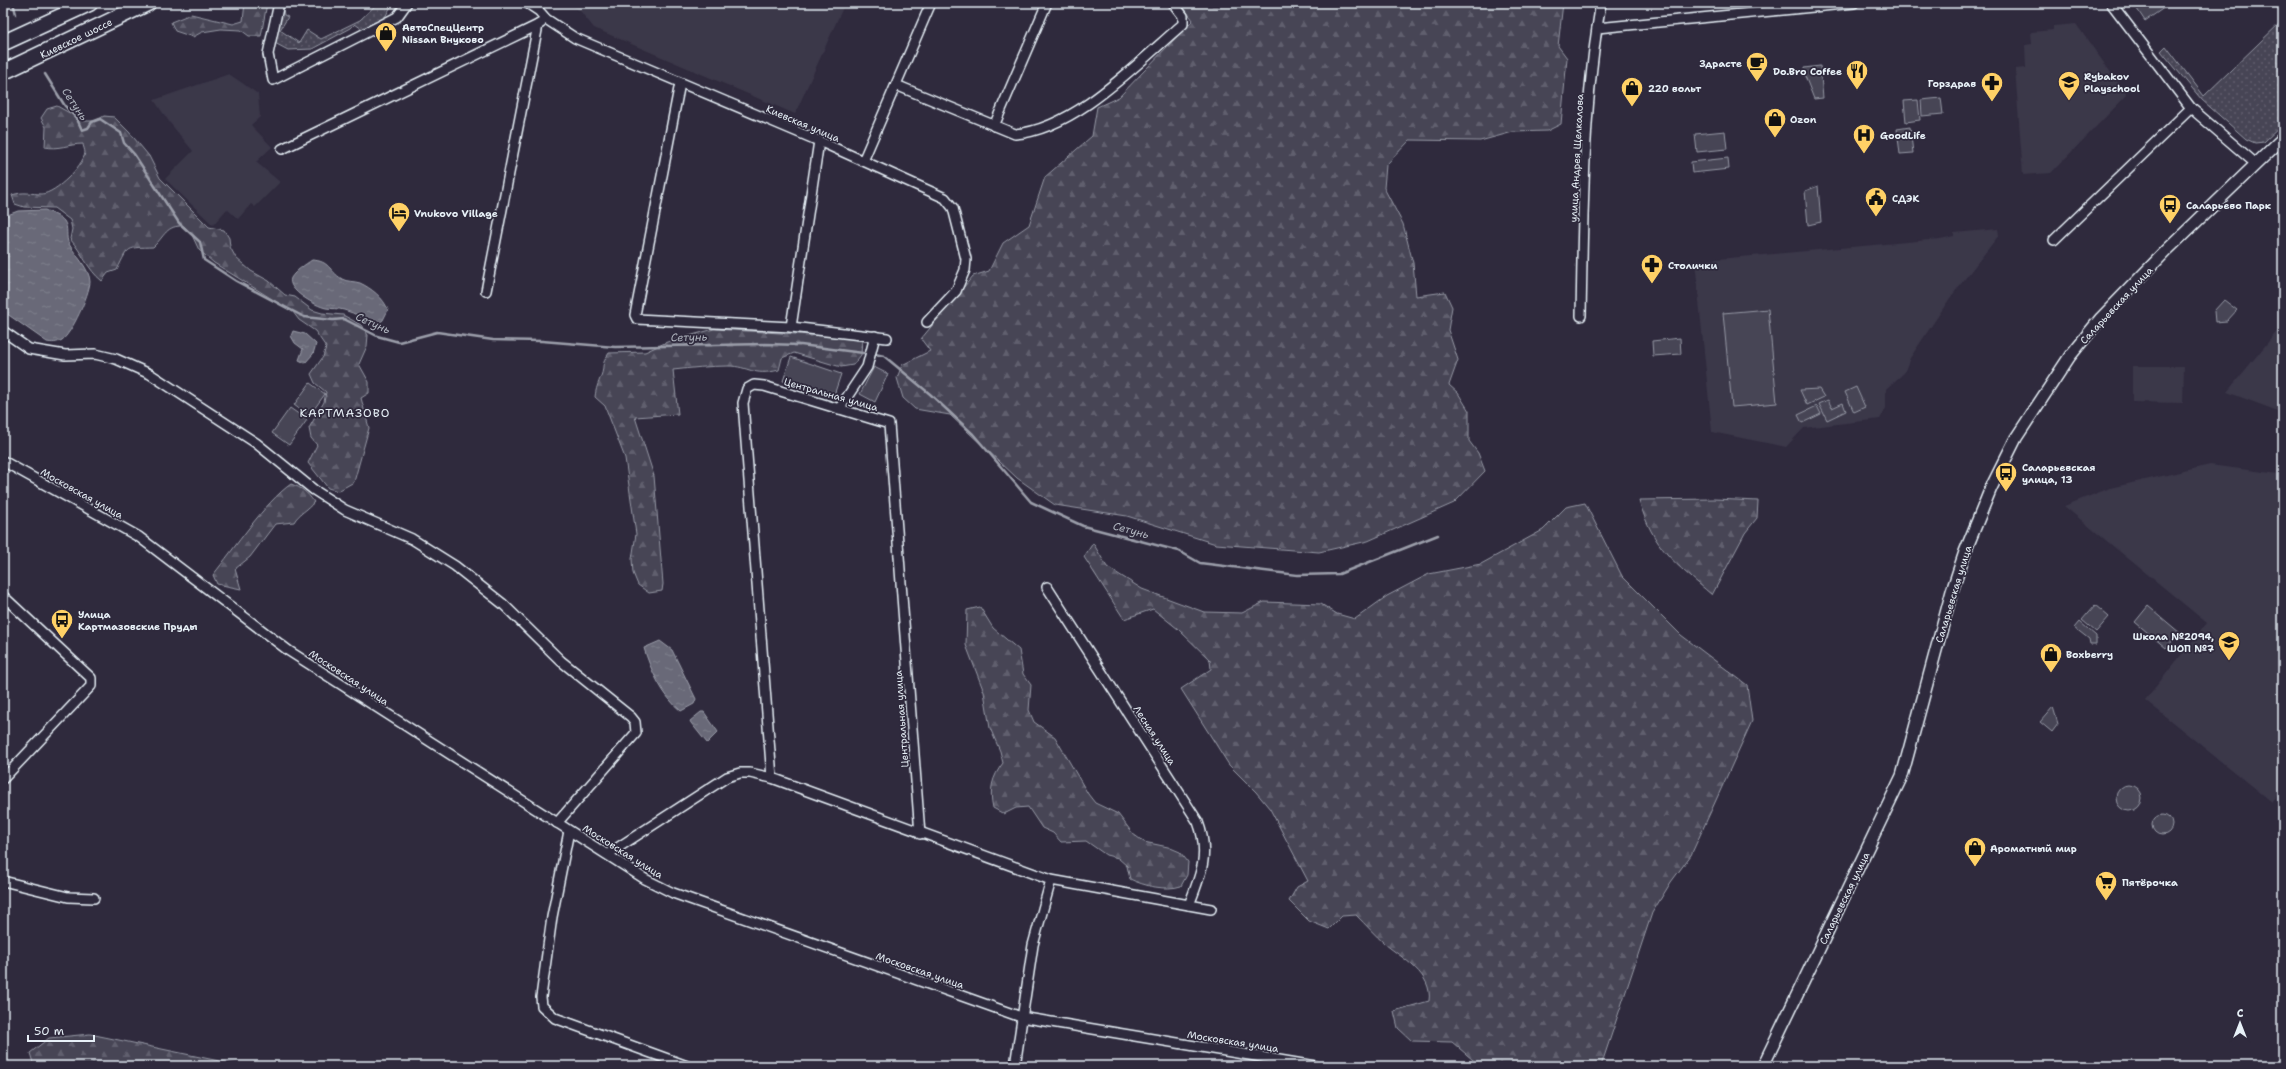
<svg xmlns="http://www.w3.org/2000/svg" width="2286" height="1069" font-family="'Shantell Sans',sans-serif">
<defs>
<pattern id="grass-dots" width="8" height="8" patternUnits="userSpaceOnUse"><rect width="8" height="8" fill="#464455"/><path d="M2 2h.1M6 6h.1" fill="none" stroke="#615f6e" stroke-width="1.8" stroke-linecap="round"/></pattern>
<pattern id="forest-firs" width="22" height="20" patternUnits="userSpaceOnUse"><rect width="22" height="20" fill="#464455"/><path d="M5 1l3.5 6h-7zM16 11l3.5 6h-7z" fill="#615f6e"/></pattern>
<pattern id="water-ripples" width="26" height="14" patternUnits="userSpaceOnUse"><rect width="26" height="14" fill="#696978"/><path d="M2 4q2-2 4 0t4 0M15 11q2-2 4 0t4 0" fill="none" stroke="#7e7f8c"/></pattern>
</defs>
<rect width="100%" height="100%" fill="#2f2a3d"/>
<filter id="ink" filterUnits="userSpaceOnUse"><feTurbulence type="fractalNoise" baseFrequency=".025" numOctaves="2"/><feDisplacementMap in="SourceGraphic" scale="8" xChannelSelector="R" yChannelSelector="G"/><feConvolveMatrix kernelMatrix="1 2 1 2 8 2 1 2 1" color-interpolation-filters="sRGB"/></filter>
<g filter="url(#ink)">
<!-- built -->
<g fill="#3b3749">
<path d="M570,3H845L795,114L594,28L581,12Z"/>
<path d="M2076,24L2127,95L2051,173L2023,175L2015,69L2026,68L2025,45L2032,44L2031,32L2053,30V26Z"/>
<path d="M229,74L258,94L260,117L251,125L272,147L256,162L280,182L255,207L251,204L238,219L227,209L213,225L165,179L193,151L170,123L154,100Z"/>
<path d="M1998,229L1999,235L1950,298L1910,358L1904,373L1886,389V408L1880,419L1804,428L1786,447L1712,432L1695,261L1940,239L1954,236V233Z"/>
<path d="M2283,324V413L2227,392Z"/>
<path d="M2132,366H2184L2183,403L2132,402Z"/>
<path d="M2210,465L2279,474L2283,478V788L2271,802L2145,700L2207,623L2064,506L2110,488Z"/>
</g>
<!-- grass -->
<g fill="url(#grass-dots)" stroke="#979aa6">
<path d="M378,3H393L385,17L362,29L355,24L351,28L312,49L288,50L271,41L280,10L283,9L284,15L288,17L280,30L299,43L307,30L321,39L360,20Z"/>
<path d="M2283,20V124L2264,142L2255,143L2246,139L2202,100L2161,51L2166,46L2204,96Z"/>
</g>
<!-- forest -->
<g fill="url(#forest-firs)" stroke="#979aa6">
<path d="M245,3H267L261,36H249L241,30L221,29L202,32L193,37L175,31L171,22L191,14L233,24L243,21Z"/>
<path d="M1180,3H1563L1558,46L1567,58L1561,124L1547,131L1513,132L1480,141L1410,140L1386,165L1384,188L1403,224L1413,263L1416,296L1445,292L1452,307L1448,330L1458,360L1449,385L1458,393L1469,411V441L1478,453L1485,471L1454,503L1368,541L1319,552L1216,544L1127,516L1055,505L1017,478L950,415L915,409L903,398L897,378L902,365L930,351L921,339L973,276L989,271L1003,243L1029,225L1045,177L1092,136L1097,107L1119,97L1193,20Z"/>
<path d="M57,106L84,121H95L104,116L114,117L129,132L149,156L160,178L209,227L224,230L229,238L230,247L236,258L251,271L269,281L285,295L295,297L312,310L322,313L343,315L361,325L368,335L367,346L359,364L369,382V393L361,398L369,428L354,482L338,491L328,488L308,463L317,445L311,438L309,428L324,402L326,392L315,383L311,374L323,357L326,347L315,331L299,320L293,312L214,263L199,250L191,233L184,226C166,225 165,236 153,247C127,248 129,245 117,270L108,273L102,281C87,269 83,253 70,239L72,229L70,220L54,208L24,207L15,204L12,195C24,191 31,194 42,194C56,193 83,166 85,153C85,150 83,146 83,144C69,144 58,150 45,147L46,127L41,118L47,109Z"/>
<path d="M714,329L862,338L861,355L853,365L841,367L794,353L782,358L779,370C752,377 750,366 728,366C710,366 691,368 673,370L678,414L635,417L654,476L663,584L662,591L649,593L638,585L633,573L632,559L636,534L625,458L605,406L595,397C596,388 598,384 601,376C605,366 600,366 609,353L645,352L667,342Z"/>
<path d="M291,484C302,488 307,492 314,502C307,511 299,513 294,522L275,524L250,557L235,569L241,589L217,584L213,575C234,549 265,502 291,484Z"/>
<path d="M1714,499L1758,501L1757,518L1745,533L1712,595C1675,563 1653,549 1639,500Z"/>
<path d="M1585,503L1622,576L1681,635L1747,685L1752,721L1691,855L1671,882L1652,913L1601,1066H1480L1452,1042L1412,1041L1398,1028L1394,1011L1429,1001C1433,974 1403,959 1385,944C1375,935 1366,925 1356,915L1342,916L1329,929L1309,921L1289,901L1297,887L1308,881L1270,809L1256,792L1229,765L1181,689L1211,669L1210,660L1178,629L1153,609L1124,619L1084,557L1093,543L1107,567L1142,589L1204,612L1242,613L1264,602L1321,604L1337,614L1355,619L1387,596L1429,574L1481,564L1543,530L1566,507Z"/>
<path d="M980,607L993,628L1019,650L1023,674L1031,685L1029,710L1034,722L1055,737L1088,794L1095,803L1118,814L1133,834L1144,842L1168,847L1180,852L1188,862L1187,875L1181,886C1166,891 1144,886 1130,879L1127,866L1118,858L1106,855L1086,841L1061,842L1053,833L1042,828L1028,807L1016,808L1004,814L993,808C989,790 992,777 1003,763L1000,751L990,728L984,692L966,645L967,610Z"/>
<path d="M90,1034L243,1066H34L30,1053L49,1038Z"/>
</g>
<!-- park -->
<g fill="#464455" stroke="#979aa6">
<path d="M2133,3H2171L2145,21Z"/>
<path d="M1820,66L1823,98L1814,99L1805,76L1804,68Z"/>
<path d="M1941,98L1943,114L1922,116L1921,100Z"/>
<path d="M1918,100L1920,120L1906,122L1904,101Z"/>
<path d="M1910,127L1913,153L1900,154L1897,129Z"/>
<path d="M1725,131L1727,149L1697,152L1695,134Z"/>
<path d="M1728,158L1729,169L1692,173L1691,162Z"/>
<path d="M1818,186L1821,222L1808,225L1805,191Z"/>
<path d="M2224,300L2237,310L2227,321L2215,322L2214,311Z"/>
<path d="M1768,309L1777,403L1732,407L1723,313Z"/>
<path d="M1680,338L1681,354L1653,356L1652,341Z"/>
<path d="M791,357L841,374L833,398L783,381Z"/>
<path d="M874,367L888,374L875,402L860,394Z"/>
<path d="M310,383L325,394L309,416L294,405Z"/>
<path d="M1856,387L1865,407L1854,412L1845,392Z"/>
<path d="M1819,389L1824,397L1807,405L1800,390Z"/>
<path d="M1828,400L1832,408L1843,403L1846,411L1827,420L1819,404Z"/>
<path d="M1817,406L1821,414L1802,423L1798,415Z"/>
<path d="M290,408L307,420L289,445L272,433Z"/>
<path d="M2095,605L2109,617L2096,632L2082,620Z"/>
<path d="M2148,606L2180,633L2166,648L2135,622Z"/>
<path d="M2080,622L2096,636V644H2090L2089,639L2075,628Z"/>
<path d="M2053,707L2058,724L2052,732L2040,722Z"/>
<circle cx="2129" cy="798" r="13"/>
<circle cx="2162" cy="825" r="10"/>
</g>
<!-- water -->
<g fill="url(#water-ripples)" stroke="#9c9fab">
<path d="M45,210C51,213 60,216 64,221C69,228 65,237 69,244C75,255 90,269 90,282C89,295 72,333 62,340C57,343 52,343 47,342L3,311V220L5,216L18,211Z"/>
<path d="M312,260C330,261 328,270 342,279C347,282 354,281 360,283C371,288 384,298 388,310L383,320L378,324C366,321 356,313 344,310C338,308 331,309 326,308C316,306 286,290 291,278C295,271 306,264 312,260Z"/>
<path d="M293,331L305,334L316,344L313,354L305,363L299,360L303,349L295,343L291,336Z"/>
<path d="M660,641L672,650L696,699L694,704L681,711C663,697 650,669 644,648Z"/>
<path d="M701,712H704L718,732L707,743L691,723L690,721Z"/>
</g>
<g fill="none" stroke-linecap="round" stroke-linejoin="round">
<!-- stream -->
<g stroke="#9c9fab" stroke-width="2.5">
<path d="M13,3L16,14"/>
<path d="M45,74L65,106L77,119L82,130L88,128L92,122L100,119L121,133L124,143L134,154L179,223L200,242L204,260L236,281L304,317L333,320L344,319L377,336L399,342L437,332L493,340L542,341L615,347L765,344L801,345L863,353"/>
<path d="M875,354L884,356L930,394L973,434L1031,502L1083,526L1179,551L1200,563L1297,575L1339,574L1438,535"/>
</g>
<!-- minor casing -->
<g stroke="#e8f1f8" stroke-width="12">
<g id="minor">
<path d="M279,3L268,54L273,80L397,17L407,3"/>
<path d="M527,3L539,11L546,19L575,38L819,141L945,198L953,208L966,259L965,270L956,291L927,322"/>
<path d="M2111,3L2191,108L2256,164"/>
<path d="M1597,28L1854,3"/>
<path d="M680,83L635,315L637,319L791,327L887,338"/>
<path d="M896,85L1015,134C1076,129 1137,63 1183,24V16L1173,3"/>
<path d="M994,126L1047,3"/>
<path d="M282,149L538,25"/>
<path d="M863,161L931,3"/>
<path d="M2054,240L2191,108"/>
<path d="M486,291L538,25L541,23"/>
<path d="M1581,316C1583,212 1583,106 1601,3"/>
<path d="M791,327L819,141"/>
<path d="M3,331L29,349L65,355L95,354L116,359L150,374L256,443L314,490L345,510L412,539L455,566L503,604L561,661L631,717L635,722L636,733L557,823"/>
<path d="M839,409L867,367L875,336"/>
<path d="M3,461L139,537L289,651L645,879L673,893L1021,1017L1315,1066"/>
<path d="M1047,587L1198,822C1210,854 1201,874 1189,905"/>
<path d="M3,596L91,678V686L3,779"/>
<path d="M772,778L743,403L747,389L754,385L764,386L889,424L920,834"/>
<path d="M569,831L552,917L541,997L542,1006L555,1018L687,1066"/>
<path d="M608,854L727,777L740,773H750L772,778L1051,880L1211,909"/>
<path d="M3,881L68,897L94,898"/>
<path d="M1015,1066L1033,945L1051,880"/>
</g>
</g>
<!-- tertiary casing -->
<g stroke="#e8f1f8" stroke-width="14">
<path id="tertiary" d="M1763,1066L1902,776L1952,591L1965,552L1991,488L2016,438L2070,356L2101,318L2166,251L2283,138"/>
</g>
<!-- trunk casing -->
<g stroke="#e8f1f8" stroke-width="18">
<g id="trunk">
<path d="M3,43L90,3"/>
<path d="M3,72L148,3"/>
</g>
</g>
<!-- minor -->
<use href="#minor" stroke="#2f2a3d" stroke-width="9"/>
<!-- tertiary -->
<use href="#tertiary" stroke="#2f2a3d" stroke-width="11"/>
<!-- trunk -->
<use href="#trunk" stroke="#2f2a3d" stroke-width="15"/>
</g>
</g>
<!-- icons -->
<defs>
<g id="shop-pin" transform="scale(1.15)"><path d="M0 17L-7.5 6A9.5 9.5 0 1 1 7.5 6Z" fill="#ffd166" stroke="#2f2a3d"/><path d="M-5-2.5h2.3a2.7 3.5 0 0 1 5.4 0H5L5.5 6h-11ZM-1.5-2.5h3a1.5 2.3 0 0 0-3 0Z" fill="#111"/></g>
<g id="cafe-pin" transform="scale(1.15)"><path d="M0 17L-7.5 6A9.5 9.5 0 1 1 7.5 6Z" fill="#ffd166" stroke="#2f2a3d"/><path d="M-5.5-4.5H6V0H3Q3 3.5 0 3.5H-2.5Q-5.5 3.5-5.5 0ZM3-3.2v2h1.7v-2ZM-6 4.5H4V6H-6Z" fill="#111"/></g>
<g id="restaurant-pin" transform="scale(1.15)"><path d="M0 17L-7.5 6A9.5 9.5 0 1 1 7.5 6Z" fill="#ffd166" stroke="#2f2a3d"/><path d="M-5-6h1v4h1v-4h1v4h1v-4h1v5L-1.5 .5V6h-2V.5L-5-1ZM5-6V6H3V1.5H1.5Q1.5-4 5-6Z" fill="#111"/></g>
<g id="school-pin" transform="scale(1.15)"><path d="M0 17L-7.5 6A9.5 9.5 0 1 1 7.5 6Z" fill="#ffd166" stroke="#2f2a3d"/><path d="M0-5L7-2L0 1L-7-2ZM-4 1L0 2.5L4 1V4Q0 6-4 4Z" fill="#111"/></g>
<g id="pharmacy-pin" transform="scale(1.15)"><path d="M0 17L-7.5 6A9.5 9.5 0 1 1 7.5 6Z" fill="#ffd166" stroke="#2f2a3d"/><path d="M-2-6h4v4h4v4h-4v4h-4v-4h-4v-4h4Z" fill="#111"/></g>
<g id="hospital-pin" transform="scale(1.15)"><path d="M0 17L-7.5 6A9.5 9.5 0 1 1 7.5 6Z" fill="#ffd166" stroke="#2f2a3d"/><path d="M-5-5h3v3.5h4V-5h3V5h-3V1.5h-4V5h-3Z" fill="#111"/></g>
<g id="civic-pin" transform="scale(1.15)"><path d="M0 17L-7.5 6A9.5 9.5 0 1 1 7.5 6Z" fill="#ffd166" stroke="#2f2a3d"/><path d="M-.6-6.5H3V-4.5H.6V-3L4-1V1h2V6H-6V1h2V-1L-.6-3ZM-1.2 2.5V6h2.4V2.5Z" fill="#111"/></g>
<g id="bus-pin" transform="scale(1.15)"><path d="M0 17L-7.5 6A9.5 9.5 0 1 1 7.5 6Z" fill="#ffd166" stroke="#2f2a3d"/><path d="M-5-6H5V4H4V6H2V4H-2V6H-4V4H-5ZM-3.5-4V0h7V-4ZM-3.5 1.2v1.5H-2V1.2ZM2 1.2v1.5H3.5V1.2Z" fill="#111"/></g>
<g id="hotel-pin" transform="scale(1.15)"><path d="M0 17L-7.5 6A9.5 9.5 0 1 1 7.5 6Z" fill="#ffd166" stroke="#2f2a3d"/><path d="M-6-4.5h1.5V1H6V5H4.5V3h-9V5H-6ZM-4 0a1.8 1.8 0 1 1 3.6 0ZM.5 0V-2.5h3Q6-2.5 6 0Z" fill="#111"/></g>
<g id="supermarket-pin" transform="scale(1.15)"><path d="M0 17L-7.5 6A9.5 9.5 0 1 1 7.5 6Z" fill="#ffd166" stroke="#2f2a3d"/><path d="M-6-5.5h2.5l.6 2H6L4.5 2H-2.5L-4.4-4H-6ZM-1.5 3.2a1.3 1.3 0 1 0 .1 0ZM3 3.2a1.3 1.3 0 1 0 .1 0Z" fill="#111"/></g>
</defs>
<g fill-rule="evenodd">
<use href="#shop-pin" x="386" y="33"/>
<use href="#cafe-pin" x="1757" y="63"/>
<use href="#restaurant-pin" x="1857" y="71"/>
<use href="#school-pin" x="2069" y="82"/>
<use href="#pharmacy-pin" x="1992" y="83"/>
<use href="#shop-pin" x="1632" y="88"/>
<use href="#shop-pin" x="1775" y="119"/>
<use href="#hospital-pin" x="1864" y="135"/>
<use href="#civic-pin" x="1876" y="198"/>
<use href="#bus-pin" x="2170" y="205"/>
<use href="#hotel-pin" x="399" y="213"/>
<use href="#pharmacy-pin" x="1652" y="265"/>
<use href="#bus-pin" x="2006" y="473"/>
<use href="#bus-pin" x="62" y="620"/>
<use href="#school-pin" x="2229" y="642"/>
<use href="#shop-pin" x="2051" y="654"/>
<use href="#shop-pin" x="1975" y="848"/>
<use href="#supermarket-pin" x="2106" y="882"/>
</g>
<g text-anchor="middle" stroke-width="3.5" stroke-linejoin="round" paint-order="stroke">
<!-- poi labels -->
<g font-size="10" font-weight="bold" fill="#e8f1f8" stroke="#2f2a3d" text-anchor="start">
<text x="402" y="31">АвтоСпецЦентр<tspan x="402" dy="12">Nissan Внуково</tspan></text>
<text x="1742" y="67" text-anchor="end">Здрасте</text>
<text x="1842" y="75" text-anchor="end">Do.Bro Coffee</text>
<text x="2084" y="80">Rybakov<tspan x="2084" dy="12">Playschool</tspan></text>
<text x="1976" y="87" text-anchor="end">Горздрав</text>
<text x="1648" y="92">220 вольт</text>
<text x="1790" y="123">Ozon</text>
<text x="1880" y="139">GoodLife</text>
<text x="1892" y="202">СДЭК</text>
<text x="2186" y="209">Саларьево Парк</text>
<text x="414" y="217">Vnukovo Village</text>
<text x="1668" y="269">Столички</text>
<text x="2022" y="471">Саларьевская<tspan x="2022" dy="12">улица, 13</tspan></text>
<text x="78" y="618">Улица<tspan x="78" dy="12">Картмазовские Пруды</tspan></text>
<text x="2214" y="640" text-anchor="end">Школа №2094,<tspan x="2214" dy="12">ШОП №7</tspan></text>
<text x="2066" y="658">Boxberry</text>
<text x="1990" y="852">Ароматный мир</text>
<text x="2122" y="886">Пятёрочка</text>
</g>
<!-- street labels -->
<g font-size="10" fill="#e8f1f8" stroke="#2f2a3d">
<text transform="translate(76 38) rotate(-26)" y="4">Киевское шоссе</text>
<text transform="translate(803 123) rotate(23)" y="4">Киевская улица</text>
<text transform="translate(1576 158) rotate(-87)" y="4">улица Андрея Щелкалова</text>
<text transform="translate(2116 305) rotate(-47)" y="4">Саларьевская улица</text>
<text transform="translate(831 394) rotate(16)" y="4">Центральная улица</text>
<text transform="translate(82 493) rotate(29)" y="4">Московская улица</text>
<text transform="translate(1953 594) rotate(-73)" y="4">Саларьевская улица</text>
<text transform="translate(349 677) rotate(33)" y="4">Московская улица</text>
<text transform="translate(901 719) rotate(-94)" y="4">Центральная улица</text>
<text transform="translate(1155 735) rotate(57)" y="4">Лесная улица</text>
<text transform="translate(623 851) rotate(32)" y="4">Московская улица</text>
<text transform="translate(1844 898) rotate(-64)" y="4">Саларьевская улица</text>
<text transform="translate(920 970) rotate(19)" y="4">Московская улица</text>
<text transform="translate(1233 1041) rotate(9)" y="4">Московская улица</text>
</g>
<!-- water labels -->
<g font-size="11" font-style="italic" fill="#afb4be" stroke="#2f2a3d">
<text transform="translate(75 104) rotate(56)" y="4">Сетунь</text>
<text transform="translate(373 323) rotate(24)" y="4">Сетунь</text>
<text transform="translate(689 337) rotate(-1)" y="4">Сетунь</text>
<text transform="translate(1131 530) rotate(15)" y="4">Сетунь</text>
</g>
<!-- quarter labels -->
<g font-size="12" letter-spacing="1" fill="#e8f1f8" stroke="#2f2a3d">
<text x="345" y="417">КАРТМАЗОВО</text>
</g>
</g>
<!-- margin -->
<rect width="2286" height="1069" fill="none" stroke="#2f2a3d" stroke-width="16"/>
<rect x="8" y="8" width="2270" height="1053" fill="none" stroke="#e8f1f8" stroke-width="1.5" filter="url(#ink)"/>
<!-- north arrow -->
<g transform="translate(2240 1023)" stroke="#2f2a3d" stroke-width="3" paint-order="stroke">
<path d="M0-3L7 15L0 10L-7 15Z" fill="#e8f1f8"/>
<text y="-6" font-size="11" font-weight="bold" text-anchor="middle" fill="#e8f1f8">С</text>
</g>
<!-- scale -->
<path d="M28 1035v6h66v-6" fill="none" stroke="#e8f1f8" stroke-width="2"/>
<text x="34" y="1035" font-size="12" fill="#e8f1f8" stroke="#2f2a3d" stroke-width="3" paint-order="stroke">50 m</text>
</svg>
